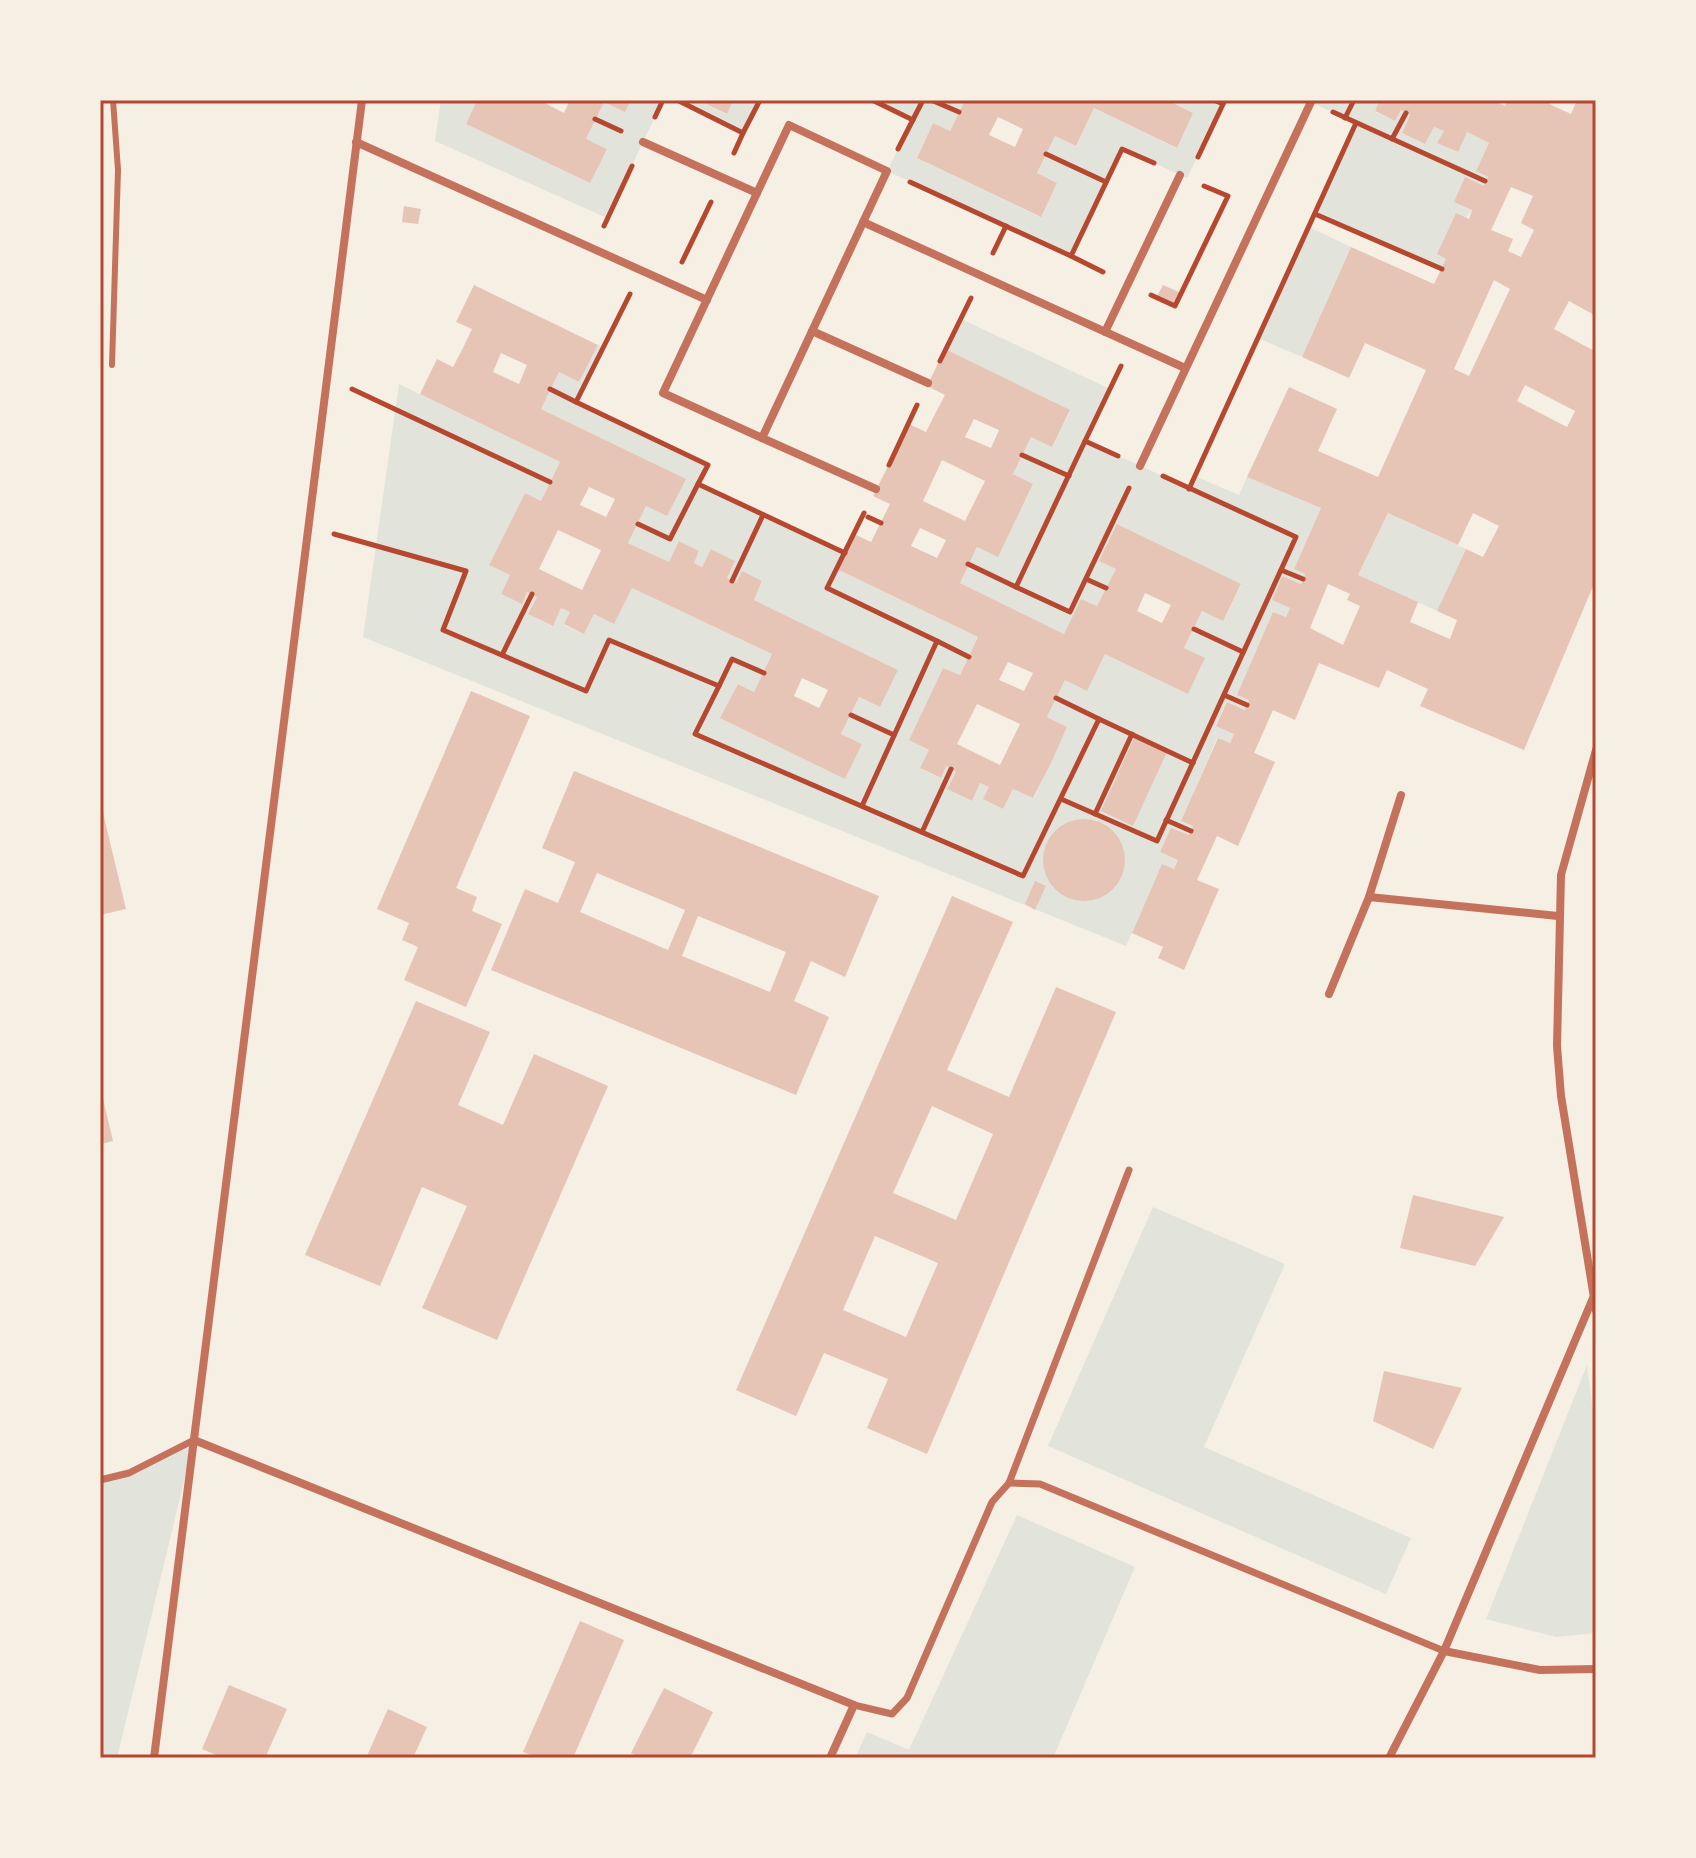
<svg xmlns="http://www.w3.org/2000/svg" width="1696" height="1858" font-family="Helvetica,sans-serif">
<rect width="100%" height="100%" fill="#f6efe4"/>
<!-- green -->
<g fill="#e2e4dc">
<path d="M441,100H477L466,124L590,183L606,149L586,139L604,102L663,100L607,218L435,141Z"/>
<path d="M677,100H698L726,114L733,100H760L743,133Z"/>
<path d="M872,100H965L950,131L933,123L917,158L1040,217L1057,183L1037,173L1055,136L1076,146L1094,108L1176,148L1193,113L1173,103L1174,100H1225L1187,178L1123,149L1071,256L887,171L913,120Z"/>
<path d="M1306,100H1380L1375,112L1395,121L1401,110L1410,115L1402,133L1425,144L1434,127L1444,131L1438,143L1457,152L1467,132L1489,143L1476,171L1488,177L1484,186L1454,202L1472,210L1437,254L1446,259L1442,269L1315,214L1356,123Z"/>
<path d="M1309,227L1351,247L1302,357L1258,338Z"/>
<path d="M961,319L1110,389L1086,441L1189,488L1195,476L1239,495L1247,477L1321,508L1294,569L1305,574L1301,584L1282,576L1272,600L1290,608L1286,617L1273,612L1238,695L1249,700L1245,710L1227,702L1216,725L1234,734L1230,743L1217,738L1182,820L1193,826L1189,835L1160,852L1178,860L1174,869L1162,865L1126,946L363,637L399,384L560,462L541,501L525,493L489,565L510,575L501,594L527,592L537,597L528,614L552,626L561,608L570,612L564,625L584,634L594,614L614,623L632,588L772,654L754,692L738,684L721,718L844,778L862,744L841,734L859,697L880,707L898,670L754,600L762,581L742,572L736,583L727,578L735,561L711,549L702,567L694,563L699,551L680,542L669,562L628,543L646,506L685,479L541,409L559,372L579,382L598,345L603,347L576,401L708,465L698,484L845,553L837,569L978,637L960,675L943,668L909,740L929,750L921,769L940,778L946,766L956,772L947,789L971,801L980,783L989,787L984,799L1003,809L1013,789L1034,798L1067,727L1047,717L1065,680L1087,690L1105,654L1184,648L1202,611L1223,621L1241,585L1117,524L1116,569L1097,606L1081,599L1064,634L960,583L977,547L998,556L1033,485L1013,474L1031,437L1052,447L1070,411L945,349Z"/>
<path d="M1388,513L1466,549L1437,611L1358,575Z"/>
<path d="M1153,1207L1285,1264L1204,1447L1411,1538L1386,1594L1048,1446Z"/>
<path d="M1587,1365L1596,1435V1633L1556,1637L1486,1619Z"/>
<path d="M194,1440L117,1758H100V1480L129,1473Z"/>
<path d="M1017,1515L1135,1567L1053,1758H855L867,1732L909,1750Z"/>
</g>
<!-- building -->
<g fill="#e6c5b7" fill-rule="evenodd">
<path d="M477,100H539L564,113L570,100H631L625,112L604,102L586,139L607,149L590,183L466,124Z"/>
<path d="M698,100H733L727,114Z"/>
<path d="M965,100H1174L1173,103L1193,113L1177,148L1094,108L1076,146L1055,136L1037,173L1057,183L1041,217L917,158L933,123L950,131ZM998,117L1023,129L1015,147L989,135Z"/>
<path d="M1380,100H1492L1505,106L1508,100H1551L1549,104L1571,114L1577,100H1596V316L1569,301L1554,329L1596,352V579L1524,750L1420,706L1428,689L1387,670L1379,688L1319,663L1295,720L1273,710L1254,753L1275,762L1238,846L1217,836L1197,880L1219,889L1184,970L1158,958L1163,947L1132,933L1162,864L1174,869L1178,860L1160,852L1171,828L1189,835L1193,826L1181,821L1218,738L1230,743L1234,734L1216,726L1227,702L1245,710L1249,700L1237,695L1273,612L1286,617L1290,608L1272,600L1282,576L1301,584L1305,574L1294,569L1321,508L1247,477L1289,387L1337,409L1318,451L1378,477L1426,370L1365,343L1349,378L1302,357L1351,247L1434,284L1446,259L1437,254L1456,213L1469,219L1472,210L1454,202L1465,177L1484,186L1488,177L1476,171L1489,143L1467,132L1458,152L1437,143L1444,131L1434,127L1425,144L1402,133L1410,115L1401,110L1395,121L1375,111ZM1511,187L1533,196L1521,223L1534,230L1521,257L1508,251L1513,239L1491,230ZM1494,280L1510,289L1469,376L1454,369ZM1525,385L1575,411L1567,427L1517,401ZM1388,513L1458,545L1473,513L1499,526L1483,557L1466,549L1437,611L1457,620L1450,639L1410,622L1418,602L1358,575ZM1328,584L1350,594L1347,600L1360,606L1343,645L1310,628Z"/>
<path d="M404,206L421,209L418,224L402,222Z"/>
<path d="M474,285L598,345L579,382L559,372L541,409L686,479L667,516L646,506L628,543L669,562L679,541L699,551L694,563L702,567L711,549L735,561L727,578L736,583L742,571L762,581L754,600L898,670L880,707L859,697L841,734L862,744L845,779L720,718L738,684L754,692L772,654L632,588L614,624L594,614L584,634L564,624L570,612L561,608L553,626L528,614L537,597L527,592L522,604L501,594L510,575L489,565L525,493L541,501L560,462L420,394L437,359L453,367L463,348L472,329L456,322ZM501,353L527,365L519,384L493,372ZM589,487L615,499L606,517L580,505ZM558,530L601,550L582,590L539,569ZM802,678L828,690L819,708L794,696Z"/>
<path d="M1163,285L1181,293L1175,306L1156,298Z"/>
<path d="M945,349L1070,410L1052,447L1031,437L1013,474L1033,484L998,557L977,547L960,583L1064,634L1081,599L1097,606L1116,569L1099,561L1117,524L1241,584L1223,621L1202,611L1184,648L1205,658L1188,694L1105,654L1087,691L1065,680L1047,717L1067,727L1051,763L1033,798L1013,789L1003,809L983,799L989,787L980,783L972,801L947,789L956,772L946,766L941,778L920,768L929,750L909,740L943,668L960,675L978,637L837,569L854,534L871,542L890,504L873,496L909,424L926,432L935,414L945,395L927,386ZM974,419L999,430L991,448L965,437ZM942,460L985,481L965,521L923,501ZM920,528L946,540L937,558L911,546ZM1145,593L1171,605L1162,623L1137,611ZM1008,662L1033,673L1024,691L999,680ZM977,704L1020,724L1000,765L957,744Z"/>
<path d="M471,691L530,716L456,888L477,897L472,911L502,924L466,1007L404,980L418,947L402,940L409,923L377,909Z"/>
<path d="M1134,738L1167,752L1133,826L1101,811Z"/>
<path d="M574,771L879,896L845,977L811,961L794,1001L829,1017L796,1095L491,970L525,889L558,903L575,862L542,848ZM597,873L685,910L668,950L580,912ZM698,916L786,952L770,992L682,956Z"/>
<path d="M100,800L126,909L100,915Z"/>
<circle cx="1084" cy="860" r="41"/>
<path d="M1035,881L1046,886L1035,910L1025,904Z"/>
<path d="M952,896L1013,922L947,1070L1009,1097L1056,987L1116,1012L927,1454L867,1428L888,1379L824,1353L796,1416L736,1390ZM932,1106L993,1134L956,1220L893,1193ZM875,1236L938,1263L906,1337L843,1310Z"/>
<path d="M416,1001L490,1032L458,1105L503,1125L534,1054L608,1086L497,1340L422,1308L467,1206L422,1187L380,1286L305,1255Z"/>
<path d="M100,1086L113,1141L100,1144Z"/>
<path d="M1413,1195L1504,1217L1475,1266L1400,1248Z"/>
<path d="M1384,1371L1462,1388L1433,1449L1373,1421Z"/>
<path d="M580,1621L624,1640L573,1758H538L523,1752Z"/>
<path d="M229,1685L287,1709L265,1758H223L202,1749Z"/>
<path d="M664,1688L713,1712L690,1758H641L631,1753Z"/>
<path d="M388,1709L427,1727L413,1758H366Z"/>
</g>
<g fill="none" stroke-linecap="round" stroke-linejoin="round">
<!-- path -->
<g stroke="#b5482f" stroke-width="5">
<path d="M677,100L743,133L760,100"/>
<path d="M872,100L913,120"/>
<path d="M931,100L959,112"/>
<path d="M1214,100L1223,104"/>
<path d="M1333,112L1485,181"/>
<path d="M655,117L663,100"/>
<path d="M1345,118L1354,100"/>
<path d="M595,119L621,131"/>
<path d="M1392,139L1406,113"/>
<path d="M898,149L923,100"/>
<path d="M734,153L743,133"/>
<path d="M1046,154L1106,182"/>
<path d="M1198,157L1225,100"/>
<path d="M910,182L1071,256"/>
<path d="M1315,214L1442,269"/>
<path d="M604,226L632,166"/>
<path d="M993,253L1006,226"/>
<path d="M682,262L711,202"/>
<path d="M1103,272L1071,256L1122,149L1154,163"/>
<path d="M630,294L576,402L708,465L698,484L845,553"/>
<path d="M1151,295L1175,306L1228,196L1204,186"/>
<path d="M940,361L971,298"/>
<path d="M352,389L550,482"/>
<path d="M550,389L576,402"/>
<path d="M1085,441L1121,366"/>
<path d="M1022,455L1069,476"/>
<path d="M1118,456L1085,441L1016,587L1070,612L1129,488"/>
<path d="M889,465L917,405"/>
<path d="M1189,489L1356,123"/>
<path d="M868,517L881,523"/>
<path d="M638,524L670,539L698,484"/>
<path d="M334,534L466,571L443,630L586,691L609,640L719,686L695,734L1023,876L1099,719L1193,763"/>
<path d="M968,564L1016,587"/>
<path d="M1281,570L1303,579"/>
<path d="M1086,579L1106,588"/>
<path d="M732,581L763,515"/>
<path d="M1194,629L1243,652"/>
<path d="M937,641L969,657"/>
<path d="M502,655L532,594"/>
<path d="M719,686L732,659L764,673"/>
<path d="M1224,695L1247,705"/>
<path d="M1056,698L1099,719"/>
<path d="M851,715L894,735"/>
<path d="M1061,799L1157,841L1296,537L1163,476"/>
<path d="M862,806L937,641L827,588L864,513"/>
<path d="M1095,814L1132,734"/>
<path d="M1166,820L1191,831"/>
<path d="M922,832L951,769"/>
</g>
<!-- service -->
<path stroke="#c5725c" stroke-width="6" d="M112,365L118,170L113,100"/>
<!-- pedestrian -->
<g stroke="#c5725c" stroke-width="7">
<path d="M100,1480L129,1473L194,1440"/>
<path d="M1009,1483L1040,1484L1444,1651"/>
<path d="M854,1705L892,1714L907,1698L992,1502L1009,1483L1129,1170"/>
</g>
<!-- minor -->
<g stroke="#c5725c" stroke-width="8">
<path d="M789,125L887,171L762,438L663,393Z"/>
<path d="M356,142L707,300"/>
<path d="M643,142L757,193"/>
<path d="M863,222L1185,368"/>
<path d="M812,331L928,383"/>
<path d="M1105,332L1180,175"/>
<path d="M762,438L876,489"/>
<path d="M1140,466L1311,102"/>
<path d="M1596,750L1561,875L1557,1046L1561,1096L1596,1310"/>
<path d="M1369,897L1401,795"/>
<path d="M1329,994L1369,897L1558,916"/>
<path d="M194,1440L854,1705L830,1758"/>
<path d="M1444,1651L1540,1670L1596,1669"/>
<path d="M154,1758L362,100"/>
<path d="M1389,1758L1444,1651L1593,1298"/>
</g>
</g>
<!-- border -->
<rect width="1696" height="1858" fill="none" stroke="#f6efe4" stroke-width="204"/>
<rect x="102" y="102" width="1492" height="1654" fill="none" stroke="#b5482f" stroke-width="3"/>
</svg>
